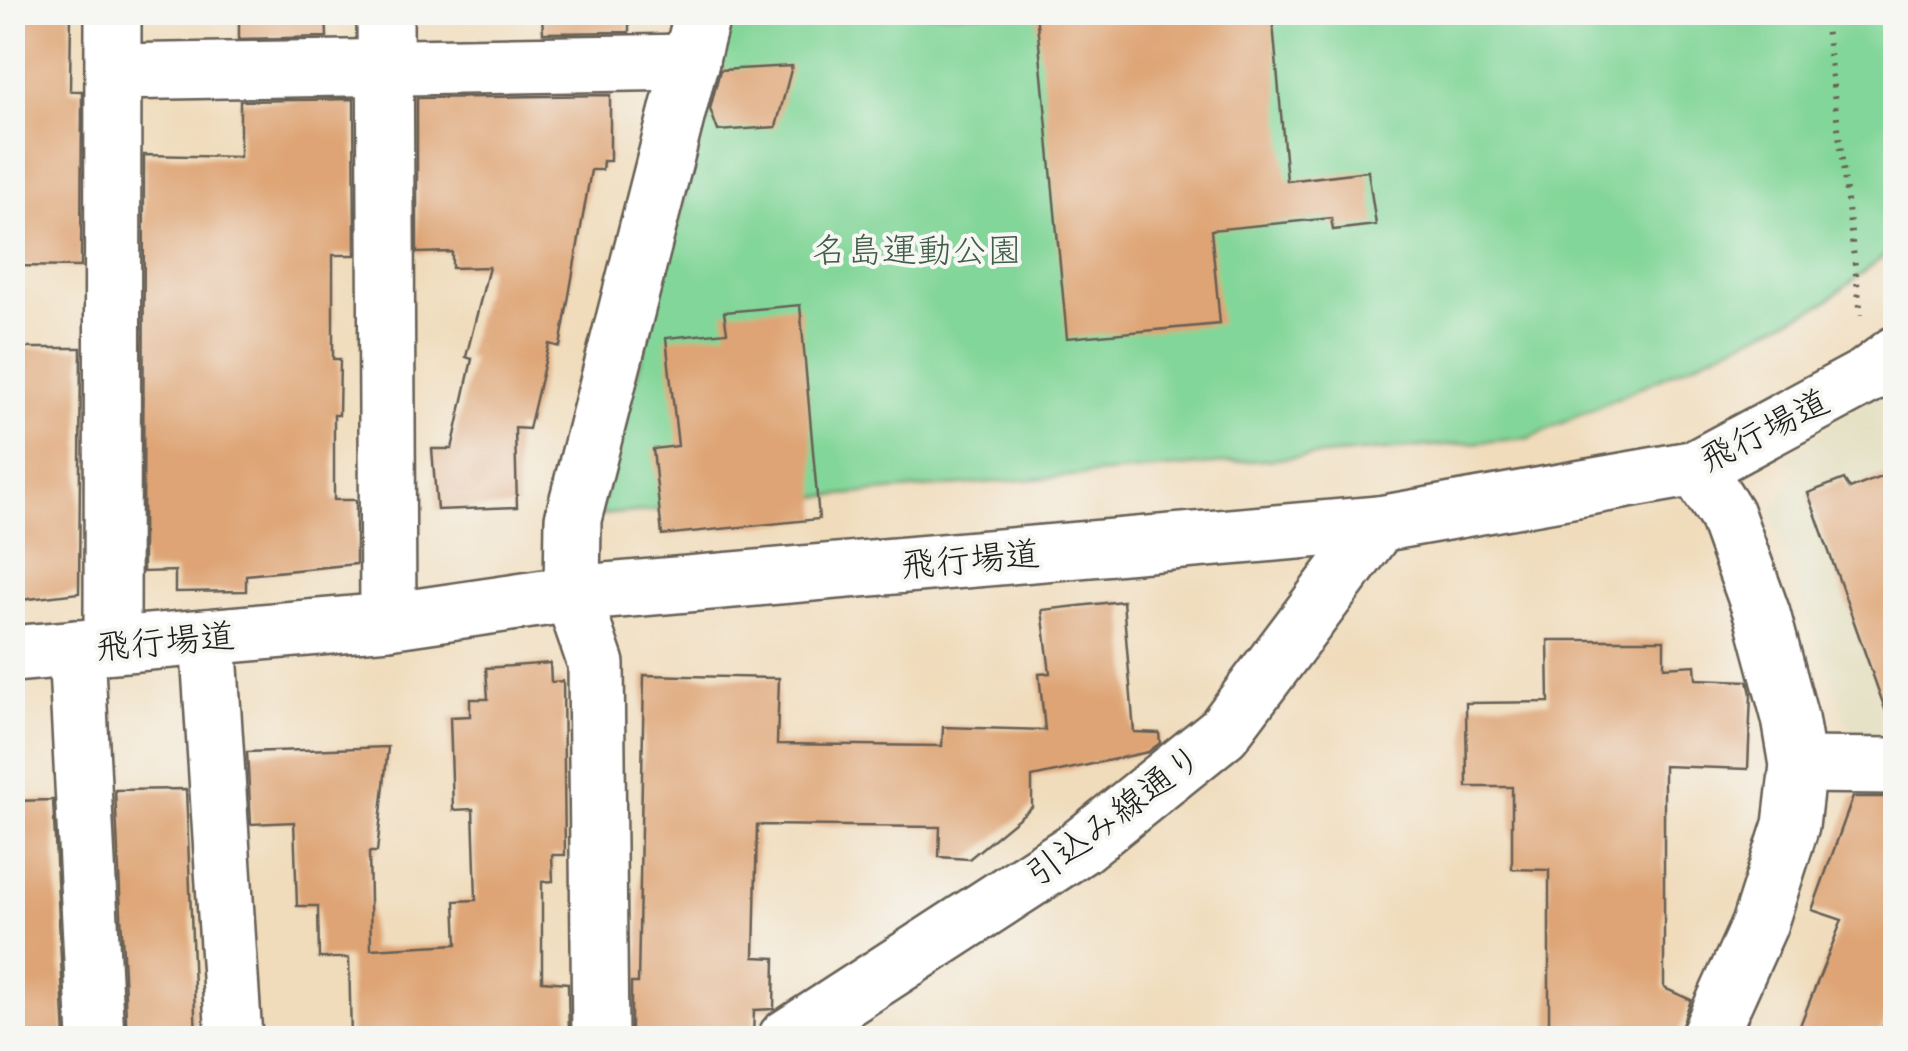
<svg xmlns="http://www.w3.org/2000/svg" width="1908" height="1051" font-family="Mynerve,'Klee One',sans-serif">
<rect width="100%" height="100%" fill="#f6f6f2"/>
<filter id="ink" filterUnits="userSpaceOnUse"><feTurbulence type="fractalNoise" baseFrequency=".01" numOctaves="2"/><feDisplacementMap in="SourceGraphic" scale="20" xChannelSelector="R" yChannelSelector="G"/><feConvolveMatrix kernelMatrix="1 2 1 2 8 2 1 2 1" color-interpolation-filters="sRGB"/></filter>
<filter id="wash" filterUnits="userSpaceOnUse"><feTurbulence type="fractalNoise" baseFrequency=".0048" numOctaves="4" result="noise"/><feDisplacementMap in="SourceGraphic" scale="40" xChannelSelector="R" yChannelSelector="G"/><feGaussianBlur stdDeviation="2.25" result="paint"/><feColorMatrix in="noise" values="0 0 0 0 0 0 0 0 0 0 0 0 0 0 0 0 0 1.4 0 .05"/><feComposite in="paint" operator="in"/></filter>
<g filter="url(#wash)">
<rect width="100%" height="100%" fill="#f0dcbb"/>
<!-- built -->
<path fill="#e1dcba" d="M1895,377V751L1855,741L1771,515L1799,466L1784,460Z"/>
<!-- green -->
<path fill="#83d699" stroke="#50795a" stroke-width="2.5" d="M734,13H1895V248L1823,304L1529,438L599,515Z"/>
<g id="blocks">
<!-- building -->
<g fill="#dea475">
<path d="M12,12H71L70,91H82L81,267L12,266Z"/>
<path d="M239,12H326L327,37L239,39Z"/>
<path d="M542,12H629V32L543,33Z"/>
<path d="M1036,12H1272L1287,181L1368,171L1376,225L1333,230L1331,218L1211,230L1220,324L1067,338Z"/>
<path d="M792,66L776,127L718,131L710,109L720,70Z"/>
<path d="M610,95V161H603L602,170H591L560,347L549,344L529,429L515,428L517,507L437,510L432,449H452L472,359L466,357L489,267L452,268V252L417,253V98Z"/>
<path d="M354,99L355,255H333V359H340L339,415H334V500H356V564L246,575V591L175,592V571L143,572L144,155L240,157V101Z"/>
<path d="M800,305L819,519L662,535L653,449L678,446L666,338L727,332L724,312Z"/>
<path d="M12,348H81L79,593L12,601Z"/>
<path d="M1896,471V722L1890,723L1808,493L1844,479L1850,489Z"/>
<path d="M1123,601L1134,732L1159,733L1160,743L1148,752L1032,777V807L969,859L939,857L940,827L757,825L754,957L775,958L774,1009L754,1010L753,1038H631V983H638L644,675L779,678L777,744L942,746L943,727L1045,730L1039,674L1050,673L1042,610Z"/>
<path d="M1548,640H1664V667L1695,665L1696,679L1748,681L1751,694L1748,769L1664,766V988L1691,1000L1677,1038H1549V870L1512,869V787H1467L1466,703L1549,702Z"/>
<path d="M550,663L551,682L563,681L565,855H552L553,881L542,882V981L568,983L569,1038H351L349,958H319L318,906H297L294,822L251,824L247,752L388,747L377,852H369L371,949L457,944L455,901L476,900L473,809L453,810L450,717L470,716V699H488L486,668Z"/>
<path d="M186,789L196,1038H127L115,790Z"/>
<path d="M1853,797H1896V995L1878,1038H1795L1842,920L1812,910Z"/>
<path d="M53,800L65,1038H12V801Z"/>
</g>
</g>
</g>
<g filter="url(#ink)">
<use href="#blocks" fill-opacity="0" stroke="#665f54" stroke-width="2.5"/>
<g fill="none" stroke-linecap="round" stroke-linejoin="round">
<!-- minor casing -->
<g stroke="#665f54" stroke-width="60">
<g id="minor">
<path d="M385,12L388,621"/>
<path d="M113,72L691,62"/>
<path d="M1696,468L1726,514L1762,614L1790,718L1798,765L1791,825L1759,925L1708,1038"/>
<path d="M208,637L234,1038"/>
<path d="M112,643L113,12"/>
<path d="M76,648L96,1038"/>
<path d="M1798,765L1896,766"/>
<path d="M600,1038L596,664L572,594L573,519L703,12"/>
</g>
</g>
<!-- tertiary casing -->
<g stroke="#665f54" stroke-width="60">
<g id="tertiary">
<path d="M12,654L388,621L572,594L1379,524L1696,468L1867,376L1896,354"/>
<path d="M786,1038L1080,847L1223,732L1379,524"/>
</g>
</g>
<!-- path -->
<path stroke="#665f54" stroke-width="6" stroke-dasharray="2.5 8" stroke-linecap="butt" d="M1824,12L1861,315"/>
<!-- minor -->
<use href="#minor" stroke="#fff" stroke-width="55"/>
<!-- tertiary -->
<use href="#tertiary" stroke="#fff" stroke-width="55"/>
</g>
</g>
<g text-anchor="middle" stroke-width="8" stroke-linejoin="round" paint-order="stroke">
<!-- park labels -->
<g font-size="35" fill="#405d48" stroke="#f6f6f2">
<text x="917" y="262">名島運動公園</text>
</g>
<!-- street labels -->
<g font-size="35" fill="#1c1c1c" stroke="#f6f6f2">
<text transform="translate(1764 430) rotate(-27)" y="12">飛行場道</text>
<text transform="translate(970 559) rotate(-5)" y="12">飛行場道</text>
<text transform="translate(165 641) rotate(-5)" y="12">飛行場道</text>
<text transform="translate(1114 815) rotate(-37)" y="12">引込み線通り</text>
</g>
</g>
<!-- margin -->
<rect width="1908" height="1051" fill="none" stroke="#f6f6f2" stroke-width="50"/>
</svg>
